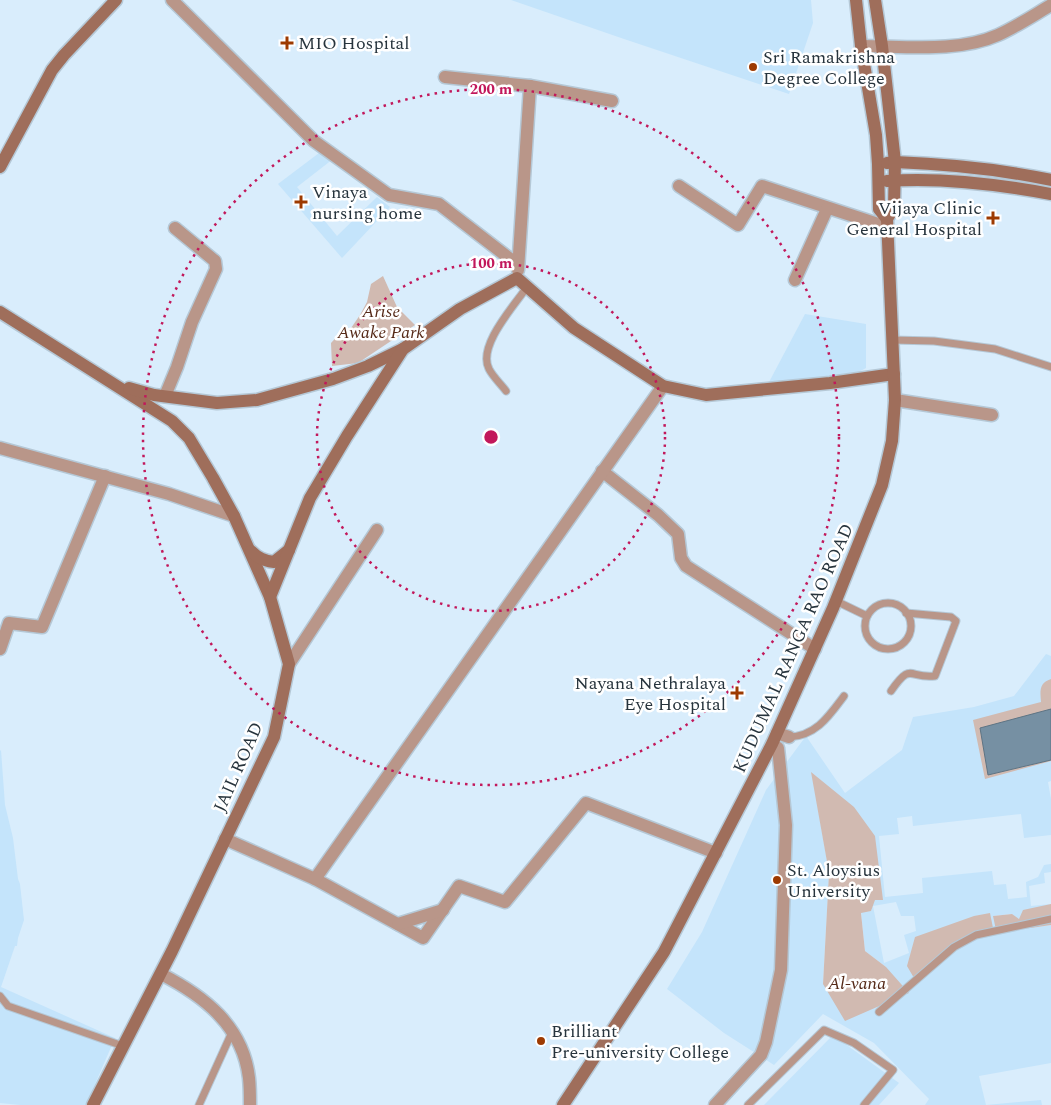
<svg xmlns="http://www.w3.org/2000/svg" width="1051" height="1105" viewBox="0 0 1051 1105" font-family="Spectral,serif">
<rect width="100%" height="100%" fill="#d9edfc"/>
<!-- built -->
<g fill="#c4e4fb" fill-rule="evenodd">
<path d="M 511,0 L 811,0 L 813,23 L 789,94 L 624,39 Z"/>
<path d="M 323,150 L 333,159 L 297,187 L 337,236 L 377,197 L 390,207 L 342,258 L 278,184 Z"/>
<path d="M 805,314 L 866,324 L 866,368 L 853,375 L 768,384 Z"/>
<path d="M 1046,654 L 1051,656 L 1051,781 L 1048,782 L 1051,799 L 1051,835 L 1024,838 L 1021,814 L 913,826 L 912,816 L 897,818 L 899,834 L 879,836 L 885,897 L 923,893 L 922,878 L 992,871 L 994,885 L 1006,884 L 1008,899 L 1027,897 L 1026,882 L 1038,877 L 1044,865 L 1051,864 L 1051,872 L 1044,873 L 1045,883 L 1029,886 L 1031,906 L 1051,904 L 1019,919 L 1011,914 L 993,916 L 1031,928 L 1051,925 L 1051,1063 L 979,1076 L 986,1105 L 1041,1100 L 1042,1105 L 925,1105 L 929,1099 L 874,1043 L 823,1014 L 774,1065 L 724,1033 L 667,989 L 702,932 L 766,790 L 806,736 L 845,793 L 902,750 L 913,717 L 974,707 L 1014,696 ZM 812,773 L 883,900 L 874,900 L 871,911 L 861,912 L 865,951 L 886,967 L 823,984 L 829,873 ZM 896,902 L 901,916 L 914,916 L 916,931 L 904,935 L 909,953 L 884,963 L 873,906 Z"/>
<path d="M 1,750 L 5,805 L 13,838 L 18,879 L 20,884 L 24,920 L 18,938 L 17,946 L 15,946 L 1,987 L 115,1038 L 86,1105 L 20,1105 L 0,1103 L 0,751 Z"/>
<path d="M 833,1035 L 899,1083 L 879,1105 L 764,1105 Z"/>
</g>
<!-- green -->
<g fill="#d1bab1">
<path d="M 383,276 L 397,307 L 415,325 L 358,363 L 332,366 L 331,343 L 344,329 L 349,331 L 360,315 L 367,302 L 371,284 Z"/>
<path d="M 1051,679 L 1051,761 L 985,779 L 973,720 L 1041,702 C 1040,691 1039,683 1051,679 Z"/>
<path d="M 811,772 L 854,807 L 875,836 L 883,900 L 875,900 L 871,911 L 861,913 L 865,951 L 886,967 L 909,993 L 845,1021 L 823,984 L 829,873 Z"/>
<path d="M 1051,904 L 1051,925 L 1031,928 L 996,930 L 993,916 L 1012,914 L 1019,919 L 1023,910 Z"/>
<path d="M 990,913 L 993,928 L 947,949 L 914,978 L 907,966 L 915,937 L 974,916 Z"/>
</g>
<!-- water -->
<path fill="#7690a3" stroke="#5e7484" d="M 1051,709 L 1051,760 L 988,775 L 980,728 Z"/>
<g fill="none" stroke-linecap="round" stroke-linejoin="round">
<defs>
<g id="lane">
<path d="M 893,340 L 934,341 L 995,349 L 1051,367"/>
<path d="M 506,391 C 501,384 493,377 489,369 C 477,346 514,306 527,287"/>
<path d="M 836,601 L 867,616"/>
<circle cx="888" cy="626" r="23"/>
<path d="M 891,691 C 912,661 908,679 935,676 L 956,621 L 951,617 L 906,613"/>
<path d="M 789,737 C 816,736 829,716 844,696"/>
<path d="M 0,996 L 8,1006 L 123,1046"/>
<path d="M 879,1012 L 954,947 L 976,935 L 1051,919"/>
<path d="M 199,1105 L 233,1030"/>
<path d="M 748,1105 L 824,1030 L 854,1043 L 893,1070 L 864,1105"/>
</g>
<g id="street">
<path d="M 172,0 L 314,141 L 389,195 L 439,204 L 518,265"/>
<path d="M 861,46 C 904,46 958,53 998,35 C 1016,27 1034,15 1051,5"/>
<path d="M 445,77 L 530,86 L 612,101"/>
<path d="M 679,186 L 738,225 L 762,186 L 887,227"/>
<path d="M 518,270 L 530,86"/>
<path d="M 795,280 L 827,209"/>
<path d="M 165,396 L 177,367 L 192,322 L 216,269 L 215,261 L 175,228"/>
<path d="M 895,400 L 992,415"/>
<path d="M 0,448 L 169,494 L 234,516"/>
<path d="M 602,471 L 658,515 L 678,534 L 681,558 L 686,566 L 815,649"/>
<path d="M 0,649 L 9,623 L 42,627 L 105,476"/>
<path d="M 289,664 L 377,530"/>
<path d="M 777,733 L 789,737"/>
<path d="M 225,839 L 315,879 L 423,938 L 459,886 L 505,902 L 586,803 L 716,853"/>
<path d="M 315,879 L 663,386"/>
<path d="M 398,924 L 443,910"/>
<path d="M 161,974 C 204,996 243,1026 249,1078 C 250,1087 250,1096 250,1105"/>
<path d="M 715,1105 L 761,1055 L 766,1042 L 781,970 L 786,825 L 778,748 L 772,744"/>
</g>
<g id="secondary">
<path d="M 856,0 L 861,46 L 876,135 L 878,164 L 879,209 L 887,219"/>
<path d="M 887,163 L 895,162 C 948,164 999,169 1051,180"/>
<path d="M 0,167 L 52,70 L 64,55 L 116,0"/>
<path d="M 887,181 C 942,177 997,184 1051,194"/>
<path d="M 0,312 L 172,421 L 189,438 L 213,478 L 234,516 L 270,597 L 289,664 L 274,737 L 172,951 L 93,1105"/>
<path d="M 129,388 L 154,395 L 217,403 L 257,400 L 333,379 L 368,366 L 403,349"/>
<path d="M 251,551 C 258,558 264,561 274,562 L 289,550"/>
<path d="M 270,597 L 310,498 L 347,436 L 403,349 L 460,309 L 517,278 L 574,328 L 663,386 L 706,395 L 830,383 L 894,374"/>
<path d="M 563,1105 L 664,952 L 772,744 L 833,608 L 882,485 L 892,441 L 895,400 L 887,219 L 894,207 L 895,162 L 882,46 L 875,0"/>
</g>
</defs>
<!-- lane casing -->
<use href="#lane" stroke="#b5c8d6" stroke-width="9"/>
<!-- street casing -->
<use href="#street" stroke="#b5c8d6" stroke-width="15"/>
<!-- secondary casing -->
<use href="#secondary" stroke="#b5c8d6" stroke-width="15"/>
<!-- lane -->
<use href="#lane" stroke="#b99689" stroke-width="7"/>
<!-- street -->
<use href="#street" stroke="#b99689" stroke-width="12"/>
<!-- secondary -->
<use href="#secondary" stroke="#9f6e5b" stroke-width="12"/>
</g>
<!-- distance rings -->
<g fill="none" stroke="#c2185b" stroke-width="2.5" stroke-dasharray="2.5 5">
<circle cx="491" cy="437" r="174"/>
<circle cx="491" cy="437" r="348"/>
</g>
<!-- markers -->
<g fill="#9d3a01" stroke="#fff" stroke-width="2">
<path d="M284.5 35.5h5v5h5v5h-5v5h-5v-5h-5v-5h5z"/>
<circle cx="753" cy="67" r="5"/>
<path d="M298.5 194.5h5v5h5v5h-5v5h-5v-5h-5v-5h5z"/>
<path d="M990.5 210.5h5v5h5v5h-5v5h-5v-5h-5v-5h5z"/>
<path d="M734.5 685.5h5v5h5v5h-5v5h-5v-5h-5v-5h5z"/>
<circle cx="777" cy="880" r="5"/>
<circle cx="541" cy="1041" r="5"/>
</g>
<g text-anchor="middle" stroke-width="5" stroke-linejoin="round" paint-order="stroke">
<!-- poi labels -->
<g font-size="18" fill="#27343d" stroke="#fff" text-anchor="start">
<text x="298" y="49">MIO Hospital</text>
<text x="763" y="63">Sri Ramakrishna<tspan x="763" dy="21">Degree College</tspan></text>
<text x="312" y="198">Vinaya<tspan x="312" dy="21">nursing home</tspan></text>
<text x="982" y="214" text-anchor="end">Vijaya Clinic<tspan x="982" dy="21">General Hospital</tspan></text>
<text x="726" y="689" text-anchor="end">Nayana Nethralaya<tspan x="726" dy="21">Eye Hospital</tspan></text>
<text x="787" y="876">St. Aloysius<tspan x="787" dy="21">University</tspan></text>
<text x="551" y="1037">Brilliant<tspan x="551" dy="21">Pre-university College</tspan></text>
</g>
<!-- park labels -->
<g font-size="18" font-style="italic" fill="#552917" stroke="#fff">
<text x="381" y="317">Arise<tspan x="381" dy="21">Awake Park</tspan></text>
<text x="857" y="989">Al-vana</text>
</g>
<!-- street labels -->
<g font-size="18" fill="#27343d" stroke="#fff">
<text transform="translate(793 648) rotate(-66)" y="6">KUDUMAL RANGA RAO ROAD</text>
<text transform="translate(238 767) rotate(-66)" y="6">JAIL ROAD</text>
</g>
</g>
<circle cx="491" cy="437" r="8" fill="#c2185b" stroke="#fff" stroke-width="2.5"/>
<g font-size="15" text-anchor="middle" font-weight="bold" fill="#c2185b" stroke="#fff" stroke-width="5" stroke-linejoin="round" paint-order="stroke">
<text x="491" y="94">200 m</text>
<text x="491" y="268">100 m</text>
</g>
</svg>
